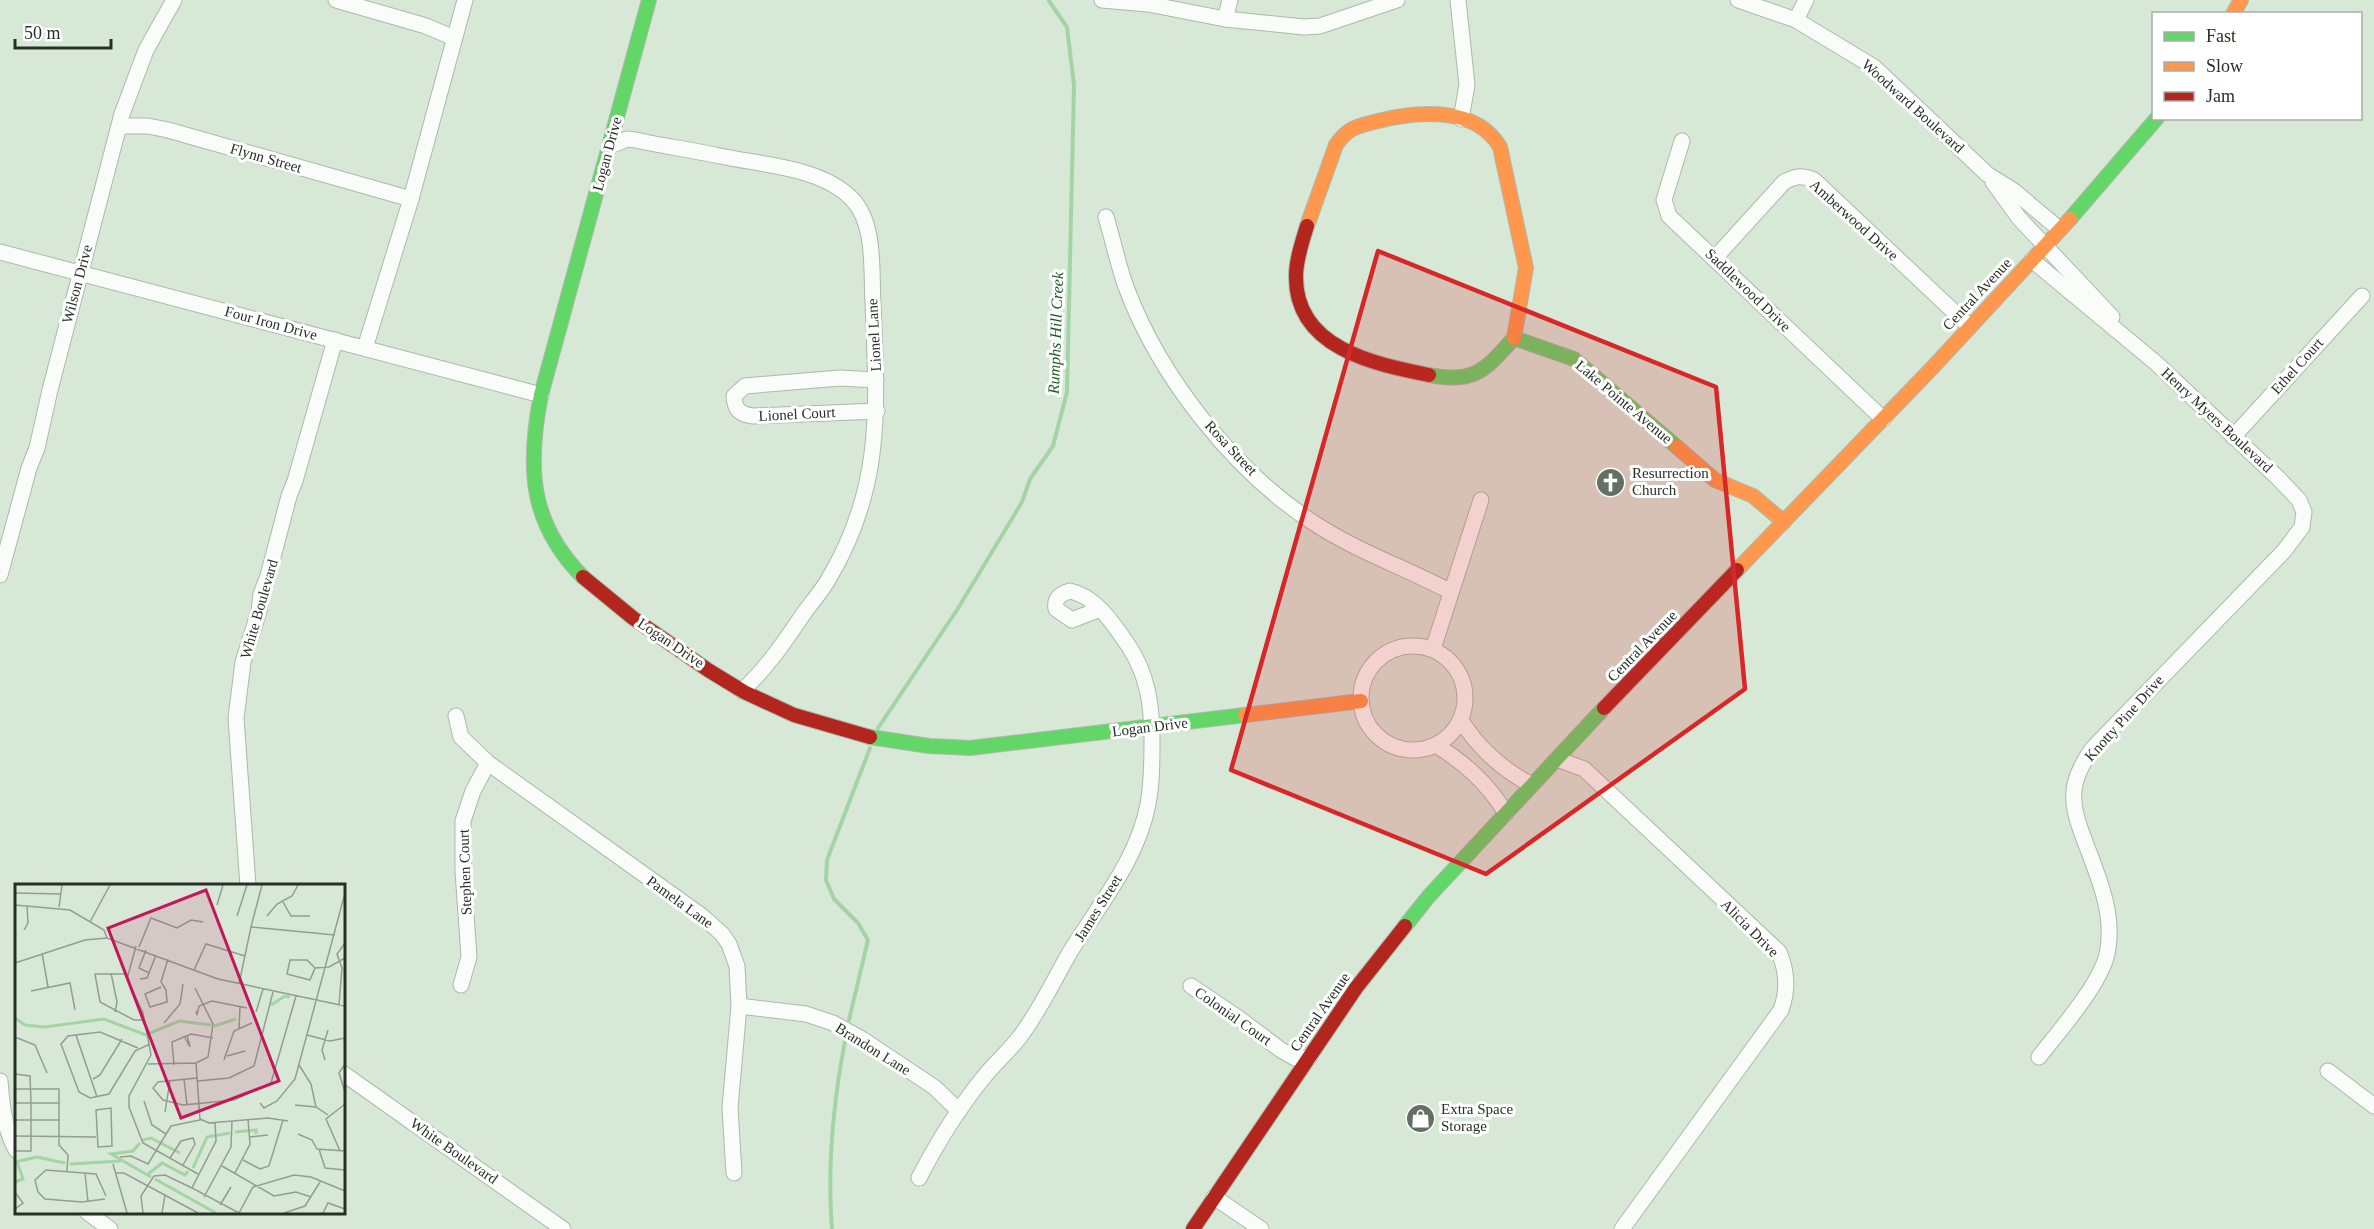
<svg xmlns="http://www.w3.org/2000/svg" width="2374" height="1229" viewBox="0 0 2374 1229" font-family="'Times New Roman',serif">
<rect width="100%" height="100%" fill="#d8e8d7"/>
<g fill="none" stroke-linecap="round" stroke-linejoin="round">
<!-- stream -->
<g stroke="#a4d4a5" stroke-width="4">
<path d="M 878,728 L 957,610 L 1022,502 L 1030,479 L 1053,446 L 1067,392 L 1074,85 L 1067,27 L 1049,1"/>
<path d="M 849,1020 L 868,940 L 858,923 L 834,899 L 826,880 L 827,860 L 870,748"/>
<path d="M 832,1229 C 827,1166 833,1104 845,1041"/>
</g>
<defs>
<g id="street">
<path d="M 336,0 L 426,26 L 454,38"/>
<path d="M 1102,0 L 1148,4 L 1225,19 L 1304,27 L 1320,26 L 1397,0"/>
<path d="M 1458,0 L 1467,85 L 1461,119"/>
<path d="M 1738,0 L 1796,20 L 1874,67 L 1987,174 L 2014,191 L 2059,229"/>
<path d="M 1225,19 L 1230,0"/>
<path d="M 1796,20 L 1806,0"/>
<path d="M 119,126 L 148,126 L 168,130 L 411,199"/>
<path d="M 1682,141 L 1664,200 L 1669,216 L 1883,419"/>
<path d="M 610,146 L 627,139 L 635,140 C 663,146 692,150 720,156 C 761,165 821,167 852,199 C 876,224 871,271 873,303 C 877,406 884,487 828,580 C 821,592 812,602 804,613 C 785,641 767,668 742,691"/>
<path d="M 1993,182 L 2019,218 L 2112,317"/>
<path d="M 1106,217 C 1113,240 1118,265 1126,287 C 1160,378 1235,473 1317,525 C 1359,552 1408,569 1451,592"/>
<path d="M 0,252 L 541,395"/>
<path d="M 1714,259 L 1784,182 C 1796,176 1801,175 1814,180 L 1969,326"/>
<path d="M 2032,260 L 2156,363 L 2278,478 L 2299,500 L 2304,512 L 2302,527 L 2284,551 L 2093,748 C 2085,759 2078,771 2075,784 C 2070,806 2080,828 2087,847 C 2100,881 2115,917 2107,954 C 2100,985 2059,1031 2039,1057"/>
<path d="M 365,348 L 411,199 L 465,0"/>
<path d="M 876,380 L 840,378 L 745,386 L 734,396 C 735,410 739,414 753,416 L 877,411"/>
<path d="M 2233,437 L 2362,296"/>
<path d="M 0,575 L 29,468 L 37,448 L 50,390 L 122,114 L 146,50 L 174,0"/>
<circle cx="1413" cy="698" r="52"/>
<path d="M 1433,649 L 1481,500"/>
<path d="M 456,716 L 461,737 L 488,763 L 702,916 L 722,934 L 729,944 L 737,966 L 739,1006 L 730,1108 L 734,1173"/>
<path d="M 1461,720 C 1477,747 1504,771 1532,785"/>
<path d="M 1436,745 C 1466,764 1487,783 1506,813"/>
<path d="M 1557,759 L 1584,769 L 1779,952 C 1787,971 1788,991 1781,1010 L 1622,1229"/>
<path d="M 248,886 L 236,718 L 243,662 L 259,611 L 261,594 L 268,576 L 289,496 L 295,481 L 335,340"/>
<path d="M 461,985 L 469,957 L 463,871 L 463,821 L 473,791 L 488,763"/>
<path d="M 1191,986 L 1237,1017 L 1281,1050 L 1295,1058 L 1309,1058"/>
<path d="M 739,1006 L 806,1014 L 833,1023 L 862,1039 L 934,1087 L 959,1111"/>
<path d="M 2328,1071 L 2374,1106"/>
<path d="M 344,1074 L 563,1229"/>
<path d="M 0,1081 C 2,1105 4,1128 16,1150"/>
<path d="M 919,1178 C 937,1143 958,1109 983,1078 C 994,1064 1008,1052 1019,1038 C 1039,1012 1054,980 1070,952 C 1099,905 1138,859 1148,804 C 1152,783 1152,762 1152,740 C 1152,706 1148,675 1128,645 C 1114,625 1096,596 1070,591 C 1060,594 1054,598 1056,609 L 1072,620 L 1100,609"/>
<path d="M 1214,1197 L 1261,1229"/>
<path d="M 87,1212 L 110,1229"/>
</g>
<g id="fast">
<path d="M 2070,219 L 2157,118"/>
<path d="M 1429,375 C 1475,384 1485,370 1514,338 L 1574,359 L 1677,447"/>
<path d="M 583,577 C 529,523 527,466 541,395 L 649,0"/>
<path d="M 870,737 L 929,746 L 970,748 L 1245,715"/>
<path d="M 1405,926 L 1429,896 L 1604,708"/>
</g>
<g id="slow">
<path d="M 2233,14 L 2241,0"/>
<path d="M 1307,226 L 1336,145 C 1348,127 1358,126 1378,121 C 1418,111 1476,106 1500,147 L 1526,268 L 1514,338"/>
<path d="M 1677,447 L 1715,480 L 1753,496 L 1784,522"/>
<path d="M 1737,570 L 1933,367 L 2070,219"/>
<path d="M 1245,715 L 1361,701"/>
</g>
<g id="jam">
<path d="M 1307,226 C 1302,242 1296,260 1296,276 C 1295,348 1374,364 1429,375"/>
<path d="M 583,577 L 633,618 L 708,670 L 744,692 L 794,715 L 870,737"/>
<path d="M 1604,708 L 1737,570"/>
<path d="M 1193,1229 L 1356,988 L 1405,926"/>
</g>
</defs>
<!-- street casing -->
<use href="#street" stroke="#acb9ac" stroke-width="17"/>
<!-- fast casing -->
<use href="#fast" stroke="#acb9ac" stroke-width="16"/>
<!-- slow casing -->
<use href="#slow" stroke="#acb9ac" stroke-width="16"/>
<!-- jam casing -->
<use href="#jam" stroke="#acb9ac" stroke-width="16"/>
<!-- street -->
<use href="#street" stroke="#f9fcf9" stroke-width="15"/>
<!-- fast -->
<use href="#fast" stroke="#63d668" stroke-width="14"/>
<!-- slow -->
<use href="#slow" stroke="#ff974d" stroke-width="14"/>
<!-- jam -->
<use href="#jam" stroke="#b3261e" stroke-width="14"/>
</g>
<!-- marked area -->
<path fill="#d62828" fill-opacity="0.2" stroke="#d62828" stroke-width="4.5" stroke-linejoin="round" d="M 1378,251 L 1716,387 L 1745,689 L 1486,874 L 1231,770 Z"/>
<!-- icons -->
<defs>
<symbol id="church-disc" viewBox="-11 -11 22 22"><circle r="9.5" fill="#647064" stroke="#fff"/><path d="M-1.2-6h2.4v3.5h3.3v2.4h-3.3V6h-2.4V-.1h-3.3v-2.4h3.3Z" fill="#fff"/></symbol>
<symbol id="shop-disc" viewBox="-11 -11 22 22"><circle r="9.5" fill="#647064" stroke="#fff"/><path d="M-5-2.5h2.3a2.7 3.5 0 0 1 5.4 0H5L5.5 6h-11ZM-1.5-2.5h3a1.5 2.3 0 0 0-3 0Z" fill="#fff"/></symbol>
</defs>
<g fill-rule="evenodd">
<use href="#church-disc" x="1594" y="466" width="33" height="33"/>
<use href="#shop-disc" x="1404" y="1102" width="33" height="33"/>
</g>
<g text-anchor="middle" stroke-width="6" stroke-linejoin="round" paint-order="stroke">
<!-- street labels -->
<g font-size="15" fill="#263026" stroke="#fff">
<text transform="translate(1913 106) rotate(42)" y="5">Woodward Boulevard</text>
<text transform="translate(607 154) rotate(-75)" y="5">Logan Drive</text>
<text transform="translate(266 158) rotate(16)" y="5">Flynn Street</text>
<text transform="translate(1854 220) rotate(42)" y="5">Amberwood Drive</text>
<text transform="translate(77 284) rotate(-75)" y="5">Wilson Drive</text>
<text transform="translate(1748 290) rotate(44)" y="5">Saddlewood Drive</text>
<text transform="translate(1977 294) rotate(-47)" y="5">Central Avenue</text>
<text transform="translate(271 323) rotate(15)" y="5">Four Iron Drive</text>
<text transform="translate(874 335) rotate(-93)" y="5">Lionel Lane</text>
<text transform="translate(2297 366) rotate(-48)" y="5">Ethel Court</text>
<text transform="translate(1624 402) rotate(40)" y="5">Lake Pointe Avenue</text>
<text transform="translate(797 414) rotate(-3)" y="5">Lionel Court</text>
<text transform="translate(2217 420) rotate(43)" y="5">Henry Myers Boulevard</text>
<text transform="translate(1231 448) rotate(47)" y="5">Rosa Street</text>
<text transform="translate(259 609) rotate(-74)" y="5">White Boulevard</text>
<text transform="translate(671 643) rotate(34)" y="5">Logan Drive</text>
<text transform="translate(1642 646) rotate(-46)" y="5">Central Avenue</text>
<text transform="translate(2124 718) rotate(-48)" y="5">Knotty Pine Drive</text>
<text transform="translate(1150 727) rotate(-7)" y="5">Logan Drive</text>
<text transform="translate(465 872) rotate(-92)" y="5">Stephen Court</text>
<text transform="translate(680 902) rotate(36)" y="5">Pamela Lane</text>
<text transform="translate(1098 908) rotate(-58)" y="5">James Street</text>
<text transform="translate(1750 928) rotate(45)" y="5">Alicia Drive</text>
<text transform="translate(1320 1012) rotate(-55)" y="5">Central Avenue</text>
<text transform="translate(1233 1016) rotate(35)" y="5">Colonial Court</text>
<text transform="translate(873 1049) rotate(32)" y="5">Brandon Lane</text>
<text transform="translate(454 1151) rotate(35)" y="5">White Boulevard</text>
</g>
<!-- poi labels -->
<g font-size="15" fill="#263026" stroke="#fff" text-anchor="start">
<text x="1632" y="478">Resurrection<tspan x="1632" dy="17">Church</tspan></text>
<text x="1441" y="1114">Extra Space<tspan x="1441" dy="17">Storage</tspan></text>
</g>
<!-- water labels -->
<g font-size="16" font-style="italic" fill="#1d5b23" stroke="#fff">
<text transform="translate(1055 333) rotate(-88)" y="6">Rumphs Hill Creek</text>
</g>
</g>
<!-- overview -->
<g transform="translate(15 884)">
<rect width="330" height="330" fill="#d8e8d7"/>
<path fill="none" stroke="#a4d4a5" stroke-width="3" d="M 256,121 L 270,112 L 275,113M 0,134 L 10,141 L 30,143 L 89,135 L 131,151M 199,142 L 221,135M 133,150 L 164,137 L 196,141M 220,248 L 241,246 L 241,250M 128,256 L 136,254 L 165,269M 125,259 L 118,267 L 96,270 L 136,293M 0,278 L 22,273 L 50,279M 55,280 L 106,277M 178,284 L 192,253 L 215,249M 133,290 L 147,279 L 170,291 L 173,287M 140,295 L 201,329M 0,298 L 8,295 L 2,278"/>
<path fill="none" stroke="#919e90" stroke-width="1.5" d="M 0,9 L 45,10M 268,18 L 276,32 L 295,32M 0,21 L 55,26 L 89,46 L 92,54M 202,21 L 208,1M 44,23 L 47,1M 222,32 L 232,1M 252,32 L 262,20 L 277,12 L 283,1M 75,38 L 95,1M 236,43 L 247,1M 9,46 L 13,39 L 12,22M 121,62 L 112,95 L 128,129 L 136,171 L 114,212 L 114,223 L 128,259 L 183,290M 124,63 L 136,34 L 162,44 L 176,36 L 188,38M 131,66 L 124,84 L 134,89M 27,69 L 33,103M 0,79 L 70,56 L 92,54 L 203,95 L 330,122M 300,84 L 292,76 L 275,76 L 272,90 L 295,96 L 300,84 L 314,83 L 330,74M 179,86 L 191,60 L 230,72M 96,89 L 102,118 L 100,128M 112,90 L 80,90 L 85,118 L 119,136 L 129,136M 125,95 L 132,94 L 141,71M 224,100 L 236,43 L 320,51M 146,103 L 130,110 L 135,123 L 152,118 L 151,106 L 146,98 L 153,75M 16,107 L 55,99 L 60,126M 324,121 L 327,84 L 322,70 L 330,59M 181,127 L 182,131 L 184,122 L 197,117 L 232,124M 241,128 L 248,105M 149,139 L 165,120 L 168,100M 224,144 L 225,123M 61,151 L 82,213M 292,151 L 315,157 L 330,154M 169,152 L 175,163 L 172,151M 0,153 L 20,161 L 32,189M 123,164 L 85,148 L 53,152 L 46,160 L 64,208 L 75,214 L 94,210 L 120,167 L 135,160M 212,172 L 230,167M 209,176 L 219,147 L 237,139M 310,176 L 307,166 L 313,146M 133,180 L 181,179 L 193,173 L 198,140 L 180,104M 330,180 L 324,189 L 330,208M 159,181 L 157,158 L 176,150 L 198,154M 284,181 L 296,200 L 301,223M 0,190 L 15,192 L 16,218 L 16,267 L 0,267M 182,194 L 143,198 L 138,204 L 148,216 L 168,221 L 219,216 L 256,199 L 281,112M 78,195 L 85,191 L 107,155M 169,195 L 172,221M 183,197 L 214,194 L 239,182 L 258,108M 0,205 L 44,205 L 44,261 L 53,271 L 52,287M 129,217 L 137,241 L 151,250M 0,219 L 44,219M 245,219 L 249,224 L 262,217 L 280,195 L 330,9M 280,221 L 301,223 L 313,231M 96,224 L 97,262 L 83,263 L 81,226 ZM 150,228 L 155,197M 185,235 L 194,239 L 253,234 L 273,237M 0,236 L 44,236M 200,238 L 201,257 L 177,304 L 224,329M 283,250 L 297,256 L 302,265 L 330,267M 0,252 L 81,253M 235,253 L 253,251M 304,265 L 310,284 L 330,286M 325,267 L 311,235 L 330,220M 105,273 L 116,272 L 133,280 L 156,242 L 185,236 L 181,179M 155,274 L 166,257 L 178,254 L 180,260 L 168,281M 228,276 L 245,285 L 254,282 L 268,236M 98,280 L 112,329M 207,282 L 259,312 L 281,308 L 296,313M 70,289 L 73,318M 101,289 L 109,289 L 183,329M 220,289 L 235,260 L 233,235M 0,308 L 8,319 L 0,325M 189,313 L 216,263 L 217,237M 90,315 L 67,318 L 30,315 L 23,308 L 20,296 L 31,286 L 81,290 L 91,312M 205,321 L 216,303M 128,329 L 126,312 L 139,292 L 150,291 L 177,304M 147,329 L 150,311M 224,329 L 238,303 L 279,291 L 296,293 L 330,307M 269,329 L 290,322 L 305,298M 308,329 L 313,319 L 330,325"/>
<path fill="#c2185b" fill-opacity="0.15" stroke="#c2185b" stroke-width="3" d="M 191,6 L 264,197 L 166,234 L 93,44 Z"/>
<rect width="330" height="330" fill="none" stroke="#263026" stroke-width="3"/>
</g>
<!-- legend -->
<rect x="2152" y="12" width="210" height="108" fill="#ffffff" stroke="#a8aca8" stroke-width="1.5"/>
<rect x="2164" y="32" width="30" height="9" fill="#63d668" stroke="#a8aca8" stroke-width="1.5"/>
<text x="2206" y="42" font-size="18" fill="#263026">Fast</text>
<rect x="2164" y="62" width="30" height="9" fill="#ff974d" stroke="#a8aca8" stroke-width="1.5"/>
<text x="2206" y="72" font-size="18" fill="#263026">Slow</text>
<rect x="2164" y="92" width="30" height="9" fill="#b3261e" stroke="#a8aca8" stroke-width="1.5"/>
<text x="2206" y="102" font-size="18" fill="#263026">Jam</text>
<!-- scale -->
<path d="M15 39v9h96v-9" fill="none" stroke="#263026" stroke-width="3"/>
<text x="24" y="39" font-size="18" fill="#263026" stroke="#ffffff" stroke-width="4.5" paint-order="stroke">50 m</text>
</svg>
